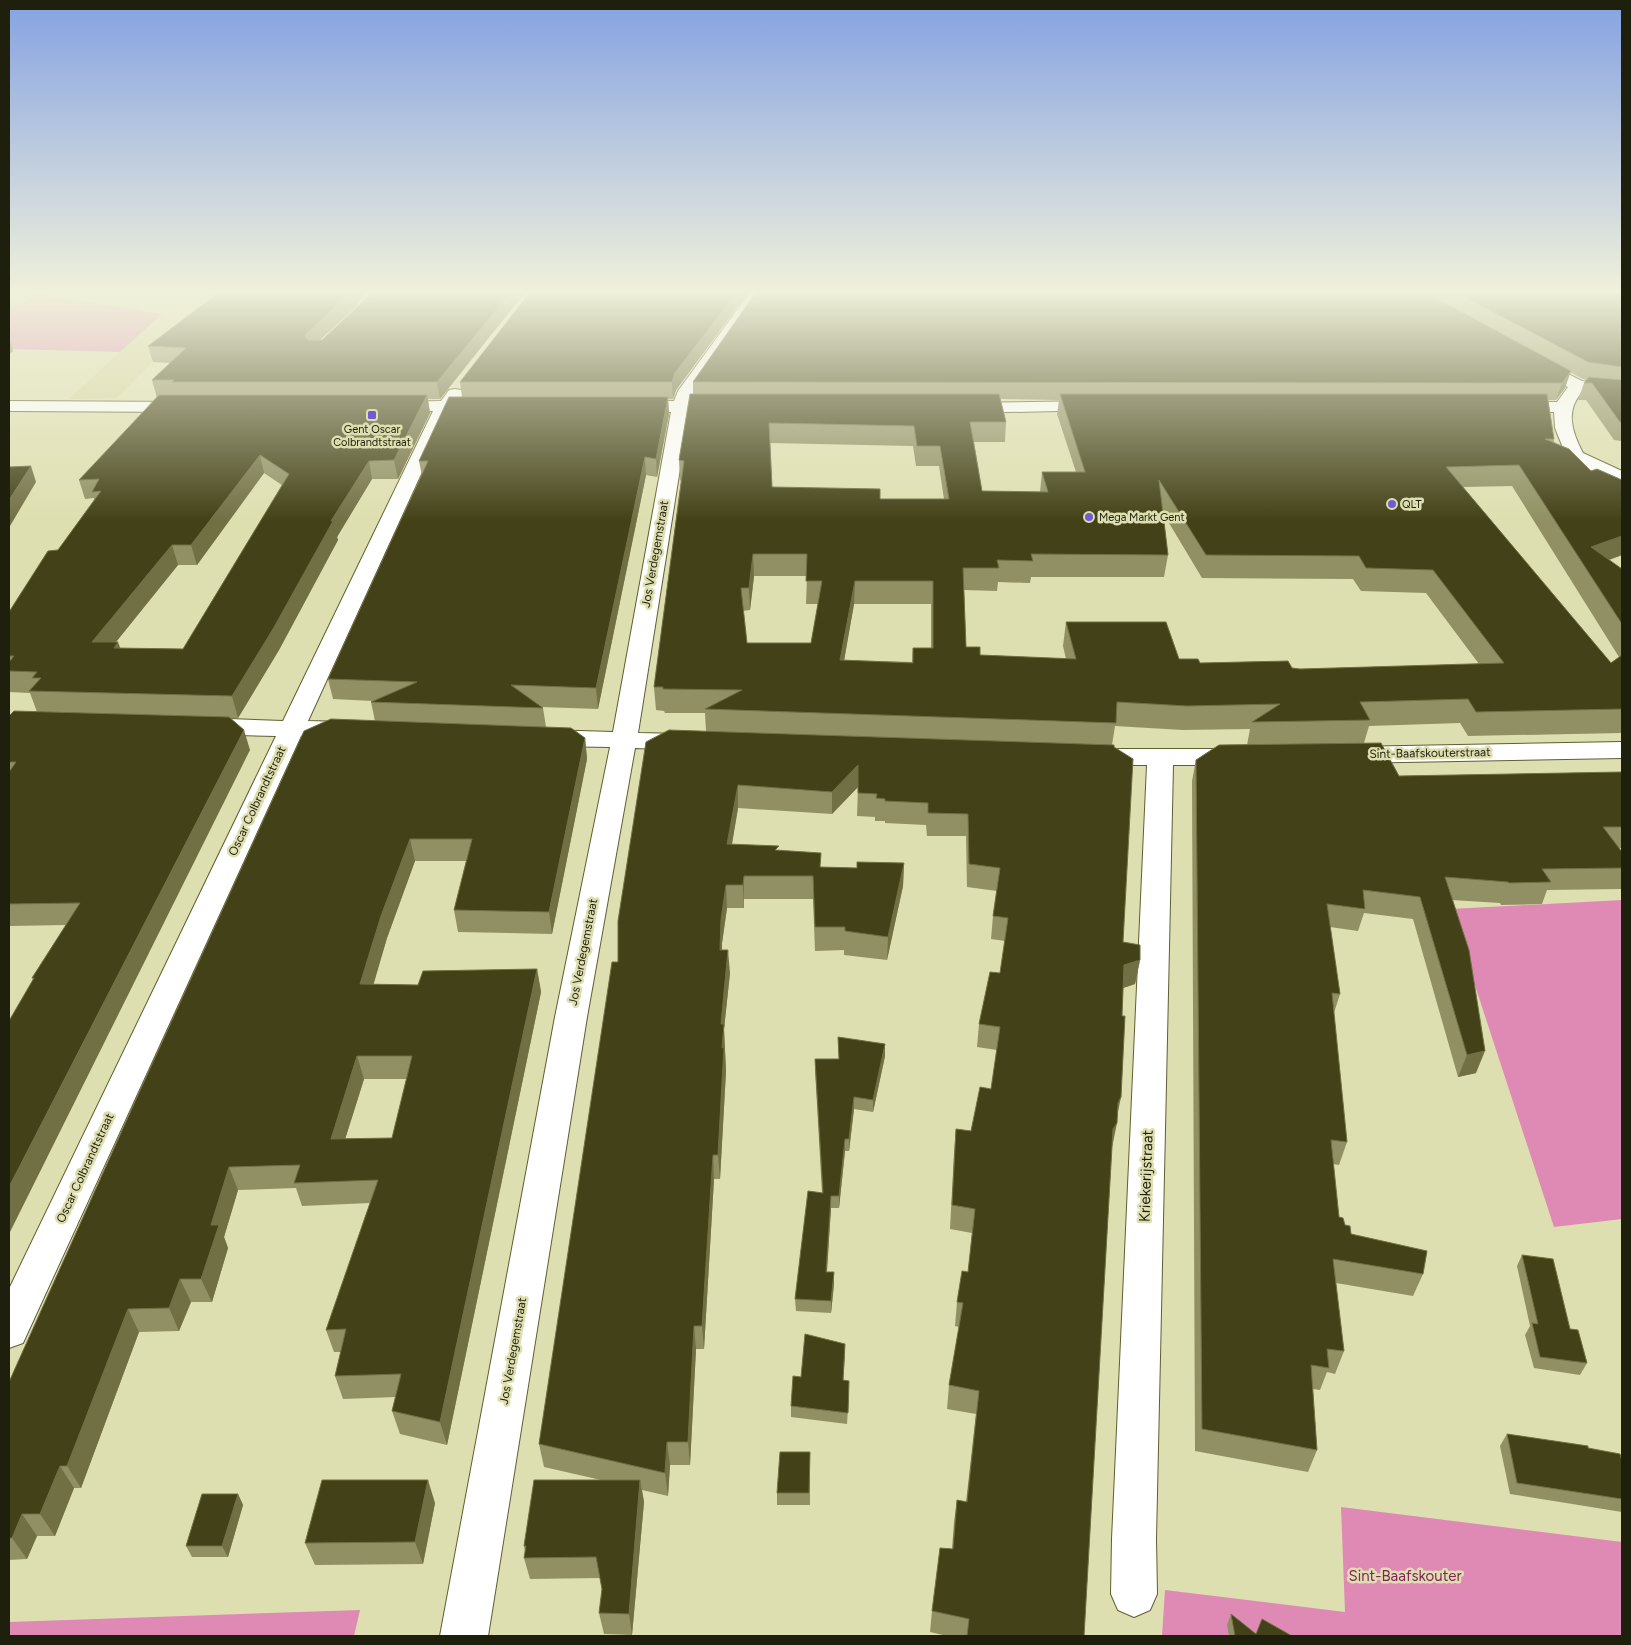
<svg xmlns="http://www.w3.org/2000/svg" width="1631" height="1645" viewBox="0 0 1631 1645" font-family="Figtree,sans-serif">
<rect width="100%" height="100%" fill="#dedfb0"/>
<!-- built -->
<path fill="#d4d49e" d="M 9,291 L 239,291 L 200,320 L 152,363 L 117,398 L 69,399 L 161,314 L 40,295 L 9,308 Z"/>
<!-- green -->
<g fill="#de8ab5">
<path d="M 40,295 L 162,314 L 120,352 L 9,349 L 9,308 Z"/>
<path d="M 1622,900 L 1622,1219 L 1554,1227 L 1450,909 Z"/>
<path d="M 1341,1507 L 1622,1542 L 1622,1636 L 1162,1636 L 1165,1590 L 1345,1612 Z"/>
<path d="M 360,1610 L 354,1636 L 9,1636 L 9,1622 Z"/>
</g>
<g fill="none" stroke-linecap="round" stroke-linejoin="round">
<defs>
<g id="minor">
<path d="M 751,291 L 766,291 L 693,395 L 691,402 L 731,404 L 734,408 L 731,412 L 689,412 L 638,733 L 686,734 L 695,737 L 699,742 L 695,747 L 686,750 L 635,748 L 587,1017 L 488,1636 L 440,1636 L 555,1017 L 610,747 L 547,746 L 538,743 L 534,738 L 538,733 L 547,730 L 613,732 L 671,412 L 630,410 L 624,409 L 621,405 L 624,401 L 630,400 L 674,401 L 678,391 Z"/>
<path d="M 1536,358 L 1582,381 L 1622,386 L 1622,396 L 1582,392 C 1565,411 1572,432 1583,453 L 1622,471 L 1622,484 L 1568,460 L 1555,428 L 1554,412 L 1510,412 L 1504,411 L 1501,407 L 1504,403 L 1510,402 L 1557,402 L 1568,387 L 1530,366 L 1528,363 L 1530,360 Z"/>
<path d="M 455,389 L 461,390 L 464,394 L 459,400 L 488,401 L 491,405 L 488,409 L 451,411 L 448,415 L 308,721 L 344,722 L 353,725 L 357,730 L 353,735 L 344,738 L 301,736 L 23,1343 L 9,1348 L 9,1289 L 276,736 L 204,734 L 195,731 L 191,726 L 195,721 L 204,718 L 283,721 L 433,411 L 393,412 L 387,411 L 384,407 L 387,403 L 393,402 L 441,401 L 449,390 Z"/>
<path d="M 9,401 L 185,402 L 191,403 L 194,407 L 191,411 L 185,412 L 9,411 Z"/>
<path d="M 1095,401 L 1101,402 L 1104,406 L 1101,410 L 965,413 L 959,412 L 956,408 L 959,404 L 965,403 Z"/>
<path d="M 1622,742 L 1622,758 L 1349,763 L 1340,760 L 1336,755 L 1340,750 L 1349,747 Z"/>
<path d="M 1094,749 L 1236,749 L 1245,752 L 1249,757 L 1245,762 L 1236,765 L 1173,765 L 1156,1539 L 1157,1594 L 1150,1610 L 1134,1617 L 1118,1610 L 1111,1594 L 1112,1539 L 1147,765 L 1094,765 L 1085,762 L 1081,757 L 1085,752 Z"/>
</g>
</defs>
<!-- minor casing -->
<use href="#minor" stroke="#5f5e34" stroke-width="2"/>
<!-- minor -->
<use href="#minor" fill="#fff" fill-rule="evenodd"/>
</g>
<!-- wall -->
<g fill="#909064" fill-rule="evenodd">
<path d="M 371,291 L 526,291 L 440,399 L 428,399 L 430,413 L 398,479 L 372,479 L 337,537 L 338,540 L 279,650 L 238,718 L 231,718 L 250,750 L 33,979 L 32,978 L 66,925 L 9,926 L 9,716 L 37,712 L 30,693 L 9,692 L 9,612 L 58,550 L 94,500 L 94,498 L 85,499 L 79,480 L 157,398 L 152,380 L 170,363 L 153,362 L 148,346 L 358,305 L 320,340 L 322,340 L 368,297 ZM 264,473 L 282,485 L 183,649 L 120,648 L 116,642 L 178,565 L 197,565 Z"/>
<path d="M 749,291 L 676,390 L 673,399 L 668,399 L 669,414 L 657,477 L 646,475 L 598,709 L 541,707 L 543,708 L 546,727 L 585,738 L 587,759 L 552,934 L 458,932 L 454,910 L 466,861 L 415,861 L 387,938 L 373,984 L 418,985 L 537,969 L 541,992 L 447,1445 L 400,1434 L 392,1411 L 396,1397 L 343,1399 L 335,1376 L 341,1352 L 334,1352 L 326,1330 L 370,1203 L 302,1206 L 296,1188 L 238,1190 L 224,1237 L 228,1248 L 212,1302 L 191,1302 L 179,1331 L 139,1332 L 81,1488 L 74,1488 L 55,1536 L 37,1536 L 27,1559 L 9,1560 L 9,1382 L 375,721 L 371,702 L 373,701 L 333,699 L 328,679 L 422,476 L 419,461 L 462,397 L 460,382 ZM 364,1079 L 407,1079 L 392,1138 L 345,1139 Z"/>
<path d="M 757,291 L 1622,291 L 1622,443 L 1621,441 L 1614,440 L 1586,400 L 1578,400 L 1584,383 L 1587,380 L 1583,379 L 1570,372 L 1565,388 L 1556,400 L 1548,400 L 1554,439 L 1554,442 L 1591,471 L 1622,480 L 1622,555 L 1609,560 L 1622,569 L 1622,733 L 1468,736 L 1460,723 L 1369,726 L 1364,743 L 1399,776 L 1622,772 L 1622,848 L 1619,848 L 1622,852 L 1622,889 L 1547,890 L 1542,904 L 1501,905 L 1500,903 L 1452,900 L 1476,1073 L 1458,1077 L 1413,919 L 1364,913 L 1358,931 L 1330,927 L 1340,994 L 1334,1013 L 1347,1142 L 1339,1165 L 1333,1164 L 1339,1217 L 1351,1234 L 1423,1274 L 1413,1296 L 1336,1283 L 1344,1351 L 1335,1374 L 1327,1372 L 1320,1390 L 1313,1389 L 1317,1450 L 1308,1472 L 1195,1451 L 1192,781 L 1196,760 L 1247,745 L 1250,729 L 1183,730 L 1115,726 L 1112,745 L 1123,942 L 1140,960 L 1135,984 L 1123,988 L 1117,1119 L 1112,1148 L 1084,1636 L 947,1636 L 930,1632 L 932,1611 L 952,1549 L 954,1522 L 957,1500 L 966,1502 L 976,1414 L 947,1409 L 949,1385 L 959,1327 L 955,1326 L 957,1302 L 968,1272 L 972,1233 L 950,1229 L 954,1153 L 956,1129 L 971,1131 L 991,1089 L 997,1050 L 977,1047 L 979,1024 L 1000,973 L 1005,941 L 991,939 L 993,916 L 997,891 L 967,887 L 966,836 L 927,836 L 926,825 L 885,823 L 885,821 L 875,821 L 875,817 L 857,816 L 858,787 L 832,814 L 738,808 L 732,844 L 779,851 L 821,867 L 857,868 L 904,863 L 903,886 L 887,960 L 844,955 L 844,950 L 815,951 L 813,899 L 744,899 L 744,908 L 727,908 L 722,943 L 722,950 L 730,973 L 724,1029 L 726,1071 L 720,1179 L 714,1179 L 704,1349 L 696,1349 L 690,1465 L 670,1465 L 668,1496 L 642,1490 L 644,1502 L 632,1635 L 604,1634 L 599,1613 L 602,1589 L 600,1578 L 530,1579 L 524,1558 L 525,1552 L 524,1546 L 601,1480 L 544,1467 L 539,1444 L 618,962 L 706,731 L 705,713 L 665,713 L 664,711 L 656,710 L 654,687 L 681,481 L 680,480 L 679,460 L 693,394 L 693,382 ZM 1000,399 L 1059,400 L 1057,414 L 1076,472 L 1042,472 L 1040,492 L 982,491 L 974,442 L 1005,442 L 1006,422 ZM 770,443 L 913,446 L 916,466 L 939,466 L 944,499 L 880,499 L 772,487 ZM 1512,486 L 1619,657 L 1611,663 L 1463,487 ZM 1163,513 L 1202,578 L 1353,579 L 1361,591 L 1426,593 L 1479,664 L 1300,669 L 1292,668 L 1200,663 L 1179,659 L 1066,622 L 1063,646 L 1066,659 L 980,655 L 966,647 L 964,590 L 997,591 L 998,582 L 1030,583 L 1031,577 L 1164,577 L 1168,555 ZM 754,576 L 807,576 L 806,604 L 818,604 L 811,643 L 747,643 L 743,611 L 750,610 ZM 854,604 L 931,604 L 931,648 L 913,648 L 912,662 L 844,660 Z"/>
<path d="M 838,1037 L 885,1056 L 873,1112 L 854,1109 L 849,1151 L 845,1151 L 839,1208 L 831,1208 L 827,1272 L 834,1284 L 831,1313 L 796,1311 L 795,1299 L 822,1193 L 815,1070 L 815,1059 L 839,1059 Z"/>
<path d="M 1522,1255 L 1570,1329 L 1587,1363 L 1580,1375 L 1534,1368 L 1525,1335 L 1530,1326 L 1517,1266 Z"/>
<path d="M 845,1356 L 843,1380 L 849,1393 L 847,1424 L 791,1417 L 791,1406 L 801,1377 Z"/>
<path d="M 1507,1434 L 1588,1448 L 1622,1462 L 1622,1512 L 1510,1494 L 1500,1446 Z"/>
<path d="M 810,1452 L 810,1505 L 777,1505 L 777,1493 Z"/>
<path d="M 238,1494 L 243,1505 L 228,1557 L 192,1557 L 186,1546 Z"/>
<path d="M 435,1503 L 423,1564 L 315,1565 L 305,1543 Z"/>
<path d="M 1231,1614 L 1256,1634 L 1292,1636 L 1229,1636 L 1227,1625 Z"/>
</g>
<!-- shaded-wall -->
<g fill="#717045">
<path d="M 352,291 L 365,291 L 358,305 L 308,351 L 305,335 Z"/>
<path d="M 512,291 L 526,291 L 440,399 L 437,382 Z"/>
<path d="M 738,291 L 749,291 L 676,390 L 673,399 L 672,382 L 675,373 Z"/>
<path d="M 9,338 L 13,351 L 9,355 Z"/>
<path d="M 1571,371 L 1565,388 L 1556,400 L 1562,383 Z"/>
<path d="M 427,395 L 430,413 L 398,479 L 394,460 Z"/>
<path d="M 668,397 L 669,414 L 657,477 L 656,459 Z"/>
<path d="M 260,455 L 264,473 L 197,565 L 191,545 Z"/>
<path d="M 645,457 L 646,475 L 598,709 L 596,688 Z"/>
<path d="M 369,461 L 372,479 L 337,537 L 338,540 L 279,650 L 238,718 L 232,696 L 331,521 Z"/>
<path d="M 31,466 L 36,482 L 10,526 L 9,524 L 9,500 Z"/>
<path d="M 1622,536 L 1622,555 L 1586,568 L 1591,547 Z"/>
<path d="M 172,545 L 178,565 L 99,663 L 92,642 Z"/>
<path d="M 753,554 L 754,576 L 750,610 L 749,588 Z"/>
<path d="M 855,581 L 854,604 L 840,684 L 840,660 Z"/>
<path d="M 118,642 L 126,663 L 114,648 Z"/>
<path d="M 244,730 L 250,750 L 9,1234 L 9,1187 Z"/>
<path d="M 585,738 L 587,759 L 552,934 L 549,912 Z"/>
<path d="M 858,765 L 858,787 L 832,814 L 832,792 Z"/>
<path d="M 738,785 L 738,808 L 728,867 L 727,844 Z"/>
<path d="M 410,839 L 415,861 L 387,938 L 367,1007 L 360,984 L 381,916 Z"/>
<path d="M 904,863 L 903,886 L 887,960 L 888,937 Z"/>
<path d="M 744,876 L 744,908 L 743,885 Z"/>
<path d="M 726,885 L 727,908 L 722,943 L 722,974 L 720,950 L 721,920 Z"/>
<path d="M 728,950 L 730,973 L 724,1029 L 726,1071 L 720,1179 L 718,1155 L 723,1071 L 721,1024 Z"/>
<path d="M 1140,960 L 1135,984 L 1120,989 L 1124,965 Z"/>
<path d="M 537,969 L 541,992 L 447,1445 L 440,1422 Z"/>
<path d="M 885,1044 L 885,1056 L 873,1112 L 873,1100 Z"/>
<path d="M 1485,1051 L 1476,1073 L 1458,1077 L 1467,1055 Z"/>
<path d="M 357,1056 L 364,1079 L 338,1162 L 331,1139 Z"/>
<path d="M 854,1097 L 854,1109 L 849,1151 L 849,1139 Z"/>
<path d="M 1121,1097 L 1116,1121 L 1118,1103 Z"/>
<path d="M 1117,1123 L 1112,1147 L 1113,1129 Z"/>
<path d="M 845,1139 L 845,1151 L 839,1208 L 839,1196 Z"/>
<path d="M 713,1155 L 714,1179 L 704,1349 L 702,1326 Z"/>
<path d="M 229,1167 L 238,1190 L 224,1237 L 228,1248 L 212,1302 L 201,1279 L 211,1225 Z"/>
<path d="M 831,1196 L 831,1208 L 826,1284 L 826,1272 Z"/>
<path d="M 834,1272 L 834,1284 L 831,1313 L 831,1301 Z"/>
<path d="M 180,1279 L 191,1302 L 179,1331 L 169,1308 Z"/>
<path d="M 128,1309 L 139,1332 L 81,1488 L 67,1466 Z"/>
<path d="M 694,1326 L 696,1349 L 690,1465 L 688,1442 Z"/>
<path d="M 667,1442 L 670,1465 L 668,1496 L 665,1473 Z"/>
<path d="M 60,1466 L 74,1488 L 55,1536 L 40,1514 Z"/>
<path d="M 428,1480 L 435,1503 L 423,1564 L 415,1542 Z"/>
<path d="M 640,1480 L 644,1502 L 632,1635 L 629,1614 Z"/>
<path d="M 238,1494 L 243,1505 L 228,1557 L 222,1546 Z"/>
<path d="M 22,1514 L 37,1536 L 27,1559 L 12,1538 Z"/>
</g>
<!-- building -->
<g fill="#424117" stroke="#717045" fill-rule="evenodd">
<path d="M 221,291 L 352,291 L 305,335 L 308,340 L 322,340 L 368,297 L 371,291 L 512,291 L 437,382 L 172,382 L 174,380 L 152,380 L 186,348 L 148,346 Z"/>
<path d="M 531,291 L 738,291 L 675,373 L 672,382 L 460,382 Z"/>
<path d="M 757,291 L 1423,291 L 1571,371 L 1562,383 L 693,382 Z"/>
<path d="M 1453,291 L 1622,291 L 1622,367 L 1588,362 Z"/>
<path d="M 1589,377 L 1622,380 L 1622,422 L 1620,422 L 1592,383 L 1584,383 Z"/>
<path d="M 690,394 L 999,394 L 1006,422 L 970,422 L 982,491 L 1048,492 L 1042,472 L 1085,472 L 1060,394 L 1547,394 L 1554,439 L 1545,439 L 1569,449 L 1591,471 L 1597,469 L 1622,480 L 1622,536 L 1591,547 L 1622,569 L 1622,624 L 1519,465 L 1446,467 L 1611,663 L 1622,655 L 1622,709 L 1476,712 L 1468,699 L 1360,702 L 1370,720 L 1252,722 L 1280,704 L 1187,706 L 1117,702 L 1116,723 L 705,709 L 742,690 L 663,689 L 663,687 L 654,687 L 684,461 L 679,460 ZM 769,423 L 914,426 L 917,446 L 940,446 L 949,499 L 880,499 L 880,489 L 772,487 ZM 1159,480 L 1206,555 L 1359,556 L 1366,568 L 1433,570 L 1504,663 L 1300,669 L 1292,668 L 1288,661 L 1200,663 L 1198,659 L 1179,659 L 1166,622 L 1066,622 L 1076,659 L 980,655 L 980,647 L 966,647 L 963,568 L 999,568 L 997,560 L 1033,561 L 1031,554 L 1168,555 ZM 753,554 L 807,554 L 806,581 L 822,581 L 811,643 L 747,643 L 741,588 L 749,588 ZM 855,581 L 933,581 L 933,648 L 913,648 L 913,663 L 840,660 Z"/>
<path d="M 159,395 L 427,395 L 394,460 L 369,461 L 331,521 L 333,521 L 273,629 L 232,696 L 29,691 L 41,678 L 32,678 L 37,672 L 9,671 L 9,662 L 14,656 L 9,656 L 9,612 L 48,551 L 58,550 L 101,491 L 92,492 L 99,479 L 79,480 ZM 260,455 L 289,474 L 183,649 L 114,648 L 118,642 L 92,642 L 172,545 L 191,545 Z"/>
<path d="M 449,397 L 668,397 L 656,459 L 645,457 L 596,688 L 511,685 L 543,708 L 371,702 L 417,682 L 328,679 L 428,461 L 419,461 Z"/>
<path d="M 31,466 L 9,500 L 9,467 Z"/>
<path d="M 14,711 L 229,717 L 244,730 L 9,1187 L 9,1021 L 34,978 L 32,978 L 80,903 L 9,904 L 9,772 L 16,762 L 9,762 L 9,716 Z"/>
<path d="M 331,719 L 571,728 L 585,738 L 549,912 L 454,910 L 472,839 L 410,839 L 381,916 L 360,984 L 418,985 L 423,971 L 537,969 L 440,1422 L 392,1411 L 401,1374 L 335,1376 L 346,1329 L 326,1330 L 378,1180 L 294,1183 L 300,1165 L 229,1167 L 211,1225 L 219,1225 L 201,1279 L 180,1279 L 169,1308 L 128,1309 L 67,1466 L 60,1466 L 40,1514 L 22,1514 L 12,1538 L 9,1538 L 9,1382 L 138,1095 L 304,731 ZM 357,1056 L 412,1056 L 392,1138 L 331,1139 Z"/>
<path d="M 669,730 L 1114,745 L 1114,747 L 1133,759 L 1123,942 L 1140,945 L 1140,960 L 1124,965 L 1122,1016 L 1125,1016 L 1121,1097 L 1118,1103 L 1117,1123 L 1113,1129 L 1084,1636 L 967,1636 L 969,1619 L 932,1611 L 940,1548 L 953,1549 L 957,1500 L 967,1502 L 979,1391 L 949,1385 L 963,1303 L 957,1302 L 962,1271 L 968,1272 L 975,1209 L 952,1205 L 956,1129 L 971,1131 L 980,1087 L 991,1089 L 1000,1027 L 979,1024 L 990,972 L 1000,973 L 1008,918 L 993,916 L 1000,868 L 969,864 L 968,814 L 928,813 L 928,803 L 885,801 L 885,799 L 876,798 L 877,794 L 858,793 L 858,765 L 832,792 L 738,785 L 727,844 L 779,846 L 775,850 L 821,853 L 820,867 L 857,868 L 857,862 L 904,863 L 888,937 L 845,931 L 845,927 L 815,927 L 813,876 L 744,876 L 743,885 L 726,885 L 721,920 L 720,950 L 728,950 L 721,1024 L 724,1024 L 722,1048 L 724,1047 L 718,1155 L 713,1155 L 702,1326 L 694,1326 L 688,1442 L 667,1442 L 665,1473 L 539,1444 L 612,962 L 618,962 L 618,921 L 646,742 Z"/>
<path d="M 1381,743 L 1399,776 L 1622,772 L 1622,827 L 1603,827 L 1622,852 L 1622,868 L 1542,869 L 1551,882 L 1509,883 L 1508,882 L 1445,877 L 1469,950 L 1485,1051 L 1467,1055 L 1420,897 L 1363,890 L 1365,909 L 1327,904 L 1340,994 L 1332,993 L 1347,1142 L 1331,1140 L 1339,1217 L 1343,1218 L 1345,1225 L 1350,1226 L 1351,1234 L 1427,1251 L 1423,1274 L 1333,1259 L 1344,1351 L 1327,1349 L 1329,1368 L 1311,1365 L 1317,1450 L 1202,1429 L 1196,760 L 1219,745 Z"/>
<path d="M 838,1037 L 885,1044 L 873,1100 L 854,1097 L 849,1139 L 845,1139 L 839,1196 L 831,1196 L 826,1272 L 834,1272 L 831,1301 L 795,1299 L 808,1191 L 823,1193 L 815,1059 L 839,1059 Z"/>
<path d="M 1522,1255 L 1553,1259 L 1570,1329 L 1578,1330 L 1587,1363 L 1540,1357 L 1532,1323 L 1538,1324 Z"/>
<path d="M 805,1334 L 845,1344 L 843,1380 L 849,1381 L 848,1413 L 791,1406 L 793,1376 L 801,1377 Z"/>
<path d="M 1507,1434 L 1588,1446 L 1588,1448 L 1620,1454 L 1622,1462 L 1622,1499 L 1517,1483 Z"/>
<path d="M 780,1452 L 810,1452 L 809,1493 L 777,1493 Z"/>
<path d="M 322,1480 L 428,1480 L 415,1542 L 305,1543 Z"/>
<path d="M 534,1480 L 640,1480 L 629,1614 L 599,1613 L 602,1589 L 596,1557 L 524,1558 L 526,1546 L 524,1546 Z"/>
<path d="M 202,1494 L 238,1494 L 222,1546 L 186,1546 Z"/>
<path d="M 1231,1614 L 1256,1634 L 1262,1619 L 1292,1636 L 1235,1636 Z"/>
</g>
<!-- sky -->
<linearGradient id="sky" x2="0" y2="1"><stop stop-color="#85a2e2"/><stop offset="0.56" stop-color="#f0f1db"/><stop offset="1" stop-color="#f0f1db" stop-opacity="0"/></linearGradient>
<rect width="1631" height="521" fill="url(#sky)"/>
<!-- markers -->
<g fill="#725ad4" stroke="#dedfb0" stroke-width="2">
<rect x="367" y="410" width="10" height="10" rx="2.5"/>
<circle cx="1392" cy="504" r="5"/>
<circle cx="1089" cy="517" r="5"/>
</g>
<g text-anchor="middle" stroke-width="5" stroke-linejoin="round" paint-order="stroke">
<!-- far-poi labels -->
<g font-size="11" fill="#1f1f0d" stroke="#dedfb0" text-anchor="start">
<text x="372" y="433" text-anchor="middle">Gent Oscar<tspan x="372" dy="13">Colbrandtstraat</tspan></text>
<text x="1402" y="508">QLT</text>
<text x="1099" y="521">Mega Markt Gent</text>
</g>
<!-- street labels -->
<g font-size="12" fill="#1f1f0d" stroke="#dedfb0">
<text transform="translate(655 554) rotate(-80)" y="4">Jos Verdegemstraat</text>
<text transform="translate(1430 753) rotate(-1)" y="4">Sint-Baafskouterstraat</text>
<text transform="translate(257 801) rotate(-65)" y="4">Oscar Colbrandtstraat</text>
<text transform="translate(583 952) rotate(-79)" y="4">Jos Verdegemstraat</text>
<text transform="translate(85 1168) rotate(-65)" y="4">Oscar Colbrandtstraat</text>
<text transform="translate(513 1351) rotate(-80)" y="4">Jos Verdegemstraat</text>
</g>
<!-- near-street labels -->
<g font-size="15" fill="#1f1f0d" stroke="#dedfb0">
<text transform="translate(1146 1176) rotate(-88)" y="5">Kriekerijstraat</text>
</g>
<!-- near-park labels -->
<g font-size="15" fill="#86215e" stroke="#dedfb0">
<text x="1405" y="1581">Sint-Baafskouter</text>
</g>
</g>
<!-- border -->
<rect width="1631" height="1645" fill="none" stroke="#1f1f0d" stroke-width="20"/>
</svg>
